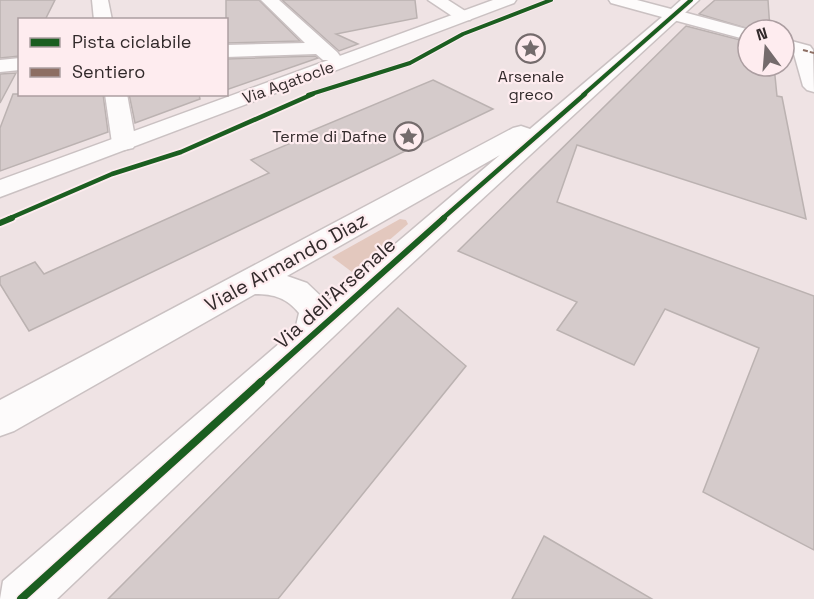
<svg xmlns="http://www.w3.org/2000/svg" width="814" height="599" viewBox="0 0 814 599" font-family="'Space Grotesk',sans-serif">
<rect width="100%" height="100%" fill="#efe3e4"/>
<!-- green -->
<path fill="#e3c8be" d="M 400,219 L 406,220 L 408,224 L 352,272 L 332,257 Z"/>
<!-- building -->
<g fill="#d5cbcb" stroke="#bbb2b1" stroke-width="1.5">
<path d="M 0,0 L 55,0 L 45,20 L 20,20 L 20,56 L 0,58 Z"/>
<path d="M 226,0 L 259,0 L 300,41 L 226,43 Z"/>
<path d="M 282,0 L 415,0 L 417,18 L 336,34 L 358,44 L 339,51 Z"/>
<path d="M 715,0 L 768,0 L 770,30 L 752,30 L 699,14 Z"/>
<path d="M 686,26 L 748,42 L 748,66 L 774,66 L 777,96 L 782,97 L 806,219 L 577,145 L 557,202 L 814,296 L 814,550 L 703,492 L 759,348 L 665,309 L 634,365 L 557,330 L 577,302 L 458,251 Z"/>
<path d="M 315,56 L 318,58 L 226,90 L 226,59 Z"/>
<path d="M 16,73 L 0,103 L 0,74 Z"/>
<path d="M 433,80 L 493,109 L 29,331 L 0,284 L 0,277 L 35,262 L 44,274 L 269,173 L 251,160 L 291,143 L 287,141 Z"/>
<path d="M 13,94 L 103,94 L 108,132 L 0,171 L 0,128 Z"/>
<path d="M 129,94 L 199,94 L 200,99 L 135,123 Z"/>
<path d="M 398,308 L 466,366 L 278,599 L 108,599 Z"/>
<path d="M 544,536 L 652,599 L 512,599 Z"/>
</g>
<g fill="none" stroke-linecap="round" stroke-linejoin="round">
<defs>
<g id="minor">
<path d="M 92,0 L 108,0 L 112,20 L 94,20 Z"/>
<path d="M 261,0 L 279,0 L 337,52 L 340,56 L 337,60 L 323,60 L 316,54 L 226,57 L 226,45 L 305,43 Z"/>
<path d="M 428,0 L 448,0 L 473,16 L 470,20 L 458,20 Z"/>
<path d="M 672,9 L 750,30 L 748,30 L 748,40 L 666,18 L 663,14 L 666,10 Z"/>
<path d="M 784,39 L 810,46 L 813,50 L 814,92 L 807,90 L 803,86 L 794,54 L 784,51 Z"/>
<path d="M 20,58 L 20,70 L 0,72 L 0,60 Z"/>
<path d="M 105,94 L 127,94 L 136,143 L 133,148 L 124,150 L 115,148 L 112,143 Z"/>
</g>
<g id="tertiary">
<path d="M 493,0 L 516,0 L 514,3 L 0,197 L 0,180 Z"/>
<path d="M 609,0 L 637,0 L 671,9 L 681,0 L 699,0 L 371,301 L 57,599 L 0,599 L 3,581 L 295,330 L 299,313 C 287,298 274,294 255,294 L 14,431 L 0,436 L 0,400 L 513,128 L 521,126 L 530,129 L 662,17 L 611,3 ZM 500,155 L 327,302 L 307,283 L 287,276 Z"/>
</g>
</defs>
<!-- minor casing -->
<use href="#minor" stroke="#cac1c2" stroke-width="3"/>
<!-- tertiary casing -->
<use href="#tertiary" stroke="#cac1c2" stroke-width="3"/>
<!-- minor -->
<use href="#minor" fill="#fdfbfb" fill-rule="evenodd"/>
<!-- tertiary -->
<use href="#tertiary" fill="#fdfbfb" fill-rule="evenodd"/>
<!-- quiet -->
<path stroke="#8d6e63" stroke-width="2" stroke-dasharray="5 2" stroke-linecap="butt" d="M 803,50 L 814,53"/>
<defs>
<g id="cycleway-far3">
<path d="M 308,95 L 410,63 L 463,34 L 551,0"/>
<path d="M 583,95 L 691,0"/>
</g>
<g id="cycleway-far2">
<path d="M 8,219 L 112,174 L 181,152 L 313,94"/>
<path d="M 442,219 L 585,94"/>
</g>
<g id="cycleway-far1">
<path d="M 0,223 L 12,218"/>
<path d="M 259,383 L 444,218"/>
</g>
<path id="cycleway" d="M 21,599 L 261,382"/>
</defs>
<!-- cycleway-far3 casing -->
<use href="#cycleway-far3" stroke="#feecef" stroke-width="6"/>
<!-- cycleway-far2 casing -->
<use href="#cycleway-far2" stroke="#feecef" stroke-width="8"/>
<!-- cycleway-far1 casing -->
<use href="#cycleway-far1" stroke="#feecef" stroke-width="10"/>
<!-- cycleway casing -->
<use href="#cycleway" stroke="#feecef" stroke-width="11"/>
<!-- cycleway-far3 -->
<use href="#cycleway-far3" stroke="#1b5e20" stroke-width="4"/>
<!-- cycleway-far2 -->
<use href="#cycleway-far2" stroke="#1b5e20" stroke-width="4.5"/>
<!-- cycleway-far1 -->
<use href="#cycleway-far1" stroke="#1b5e20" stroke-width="6"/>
<!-- cycleway -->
<use href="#cycleway" stroke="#1b5e20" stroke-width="8"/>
</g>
<!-- icons -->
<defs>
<symbol id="sight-ring" viewBox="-11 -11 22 22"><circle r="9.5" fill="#feecef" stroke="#746b6c" stroke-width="1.5"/><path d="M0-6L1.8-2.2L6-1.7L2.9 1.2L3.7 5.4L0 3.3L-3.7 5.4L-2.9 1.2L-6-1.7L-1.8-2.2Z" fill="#746b6c"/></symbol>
</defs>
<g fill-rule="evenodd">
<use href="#sight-ring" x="514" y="32" width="33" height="33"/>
<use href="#sight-ring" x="392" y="120" width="33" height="33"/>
</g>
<g text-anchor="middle" stroke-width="4.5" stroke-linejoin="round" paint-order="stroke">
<!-- far-poi labels -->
<g font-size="16" fill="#322a2b" stroke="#feecef">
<text x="531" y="82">Arsenale<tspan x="531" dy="18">greco</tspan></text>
<text x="387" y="142" text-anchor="end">Terme di Dafne</text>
</g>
<!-- far-street labels -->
<g font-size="16" fill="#322a2b" stroke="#feecef">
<text transform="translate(288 82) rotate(-20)" y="6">Via Agatocle</text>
</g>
<!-- street labels -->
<g font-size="20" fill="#322a2b" stroke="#feecef">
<text transform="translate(286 262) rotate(-29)" y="7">Viale Armando Diaz</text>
<text transform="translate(335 293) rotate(-42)" y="7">Via dell'Arsenale</text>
</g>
</g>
<!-- legend -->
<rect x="18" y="18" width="210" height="78" fill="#feecef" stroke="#ac9ea1" stroke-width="1.5"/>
<rect x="30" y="38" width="30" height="9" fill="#1b5e20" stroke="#ac9ea1" stroke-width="1.5"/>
<text x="72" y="48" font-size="18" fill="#322a2b">Pista ciclabile</text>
<rect x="30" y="68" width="30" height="9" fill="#8d6e63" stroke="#ac9ea1" stroke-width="1.5"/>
<text x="72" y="78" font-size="18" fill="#322a2b">Sentiero</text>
<!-- north arrow -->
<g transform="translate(766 48) rotate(344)"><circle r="28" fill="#feecef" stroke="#ac9ea1" stroke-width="1.5"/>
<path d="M0-4.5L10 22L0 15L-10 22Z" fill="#746b6c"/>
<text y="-9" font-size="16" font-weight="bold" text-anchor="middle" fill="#322a2b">N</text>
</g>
</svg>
